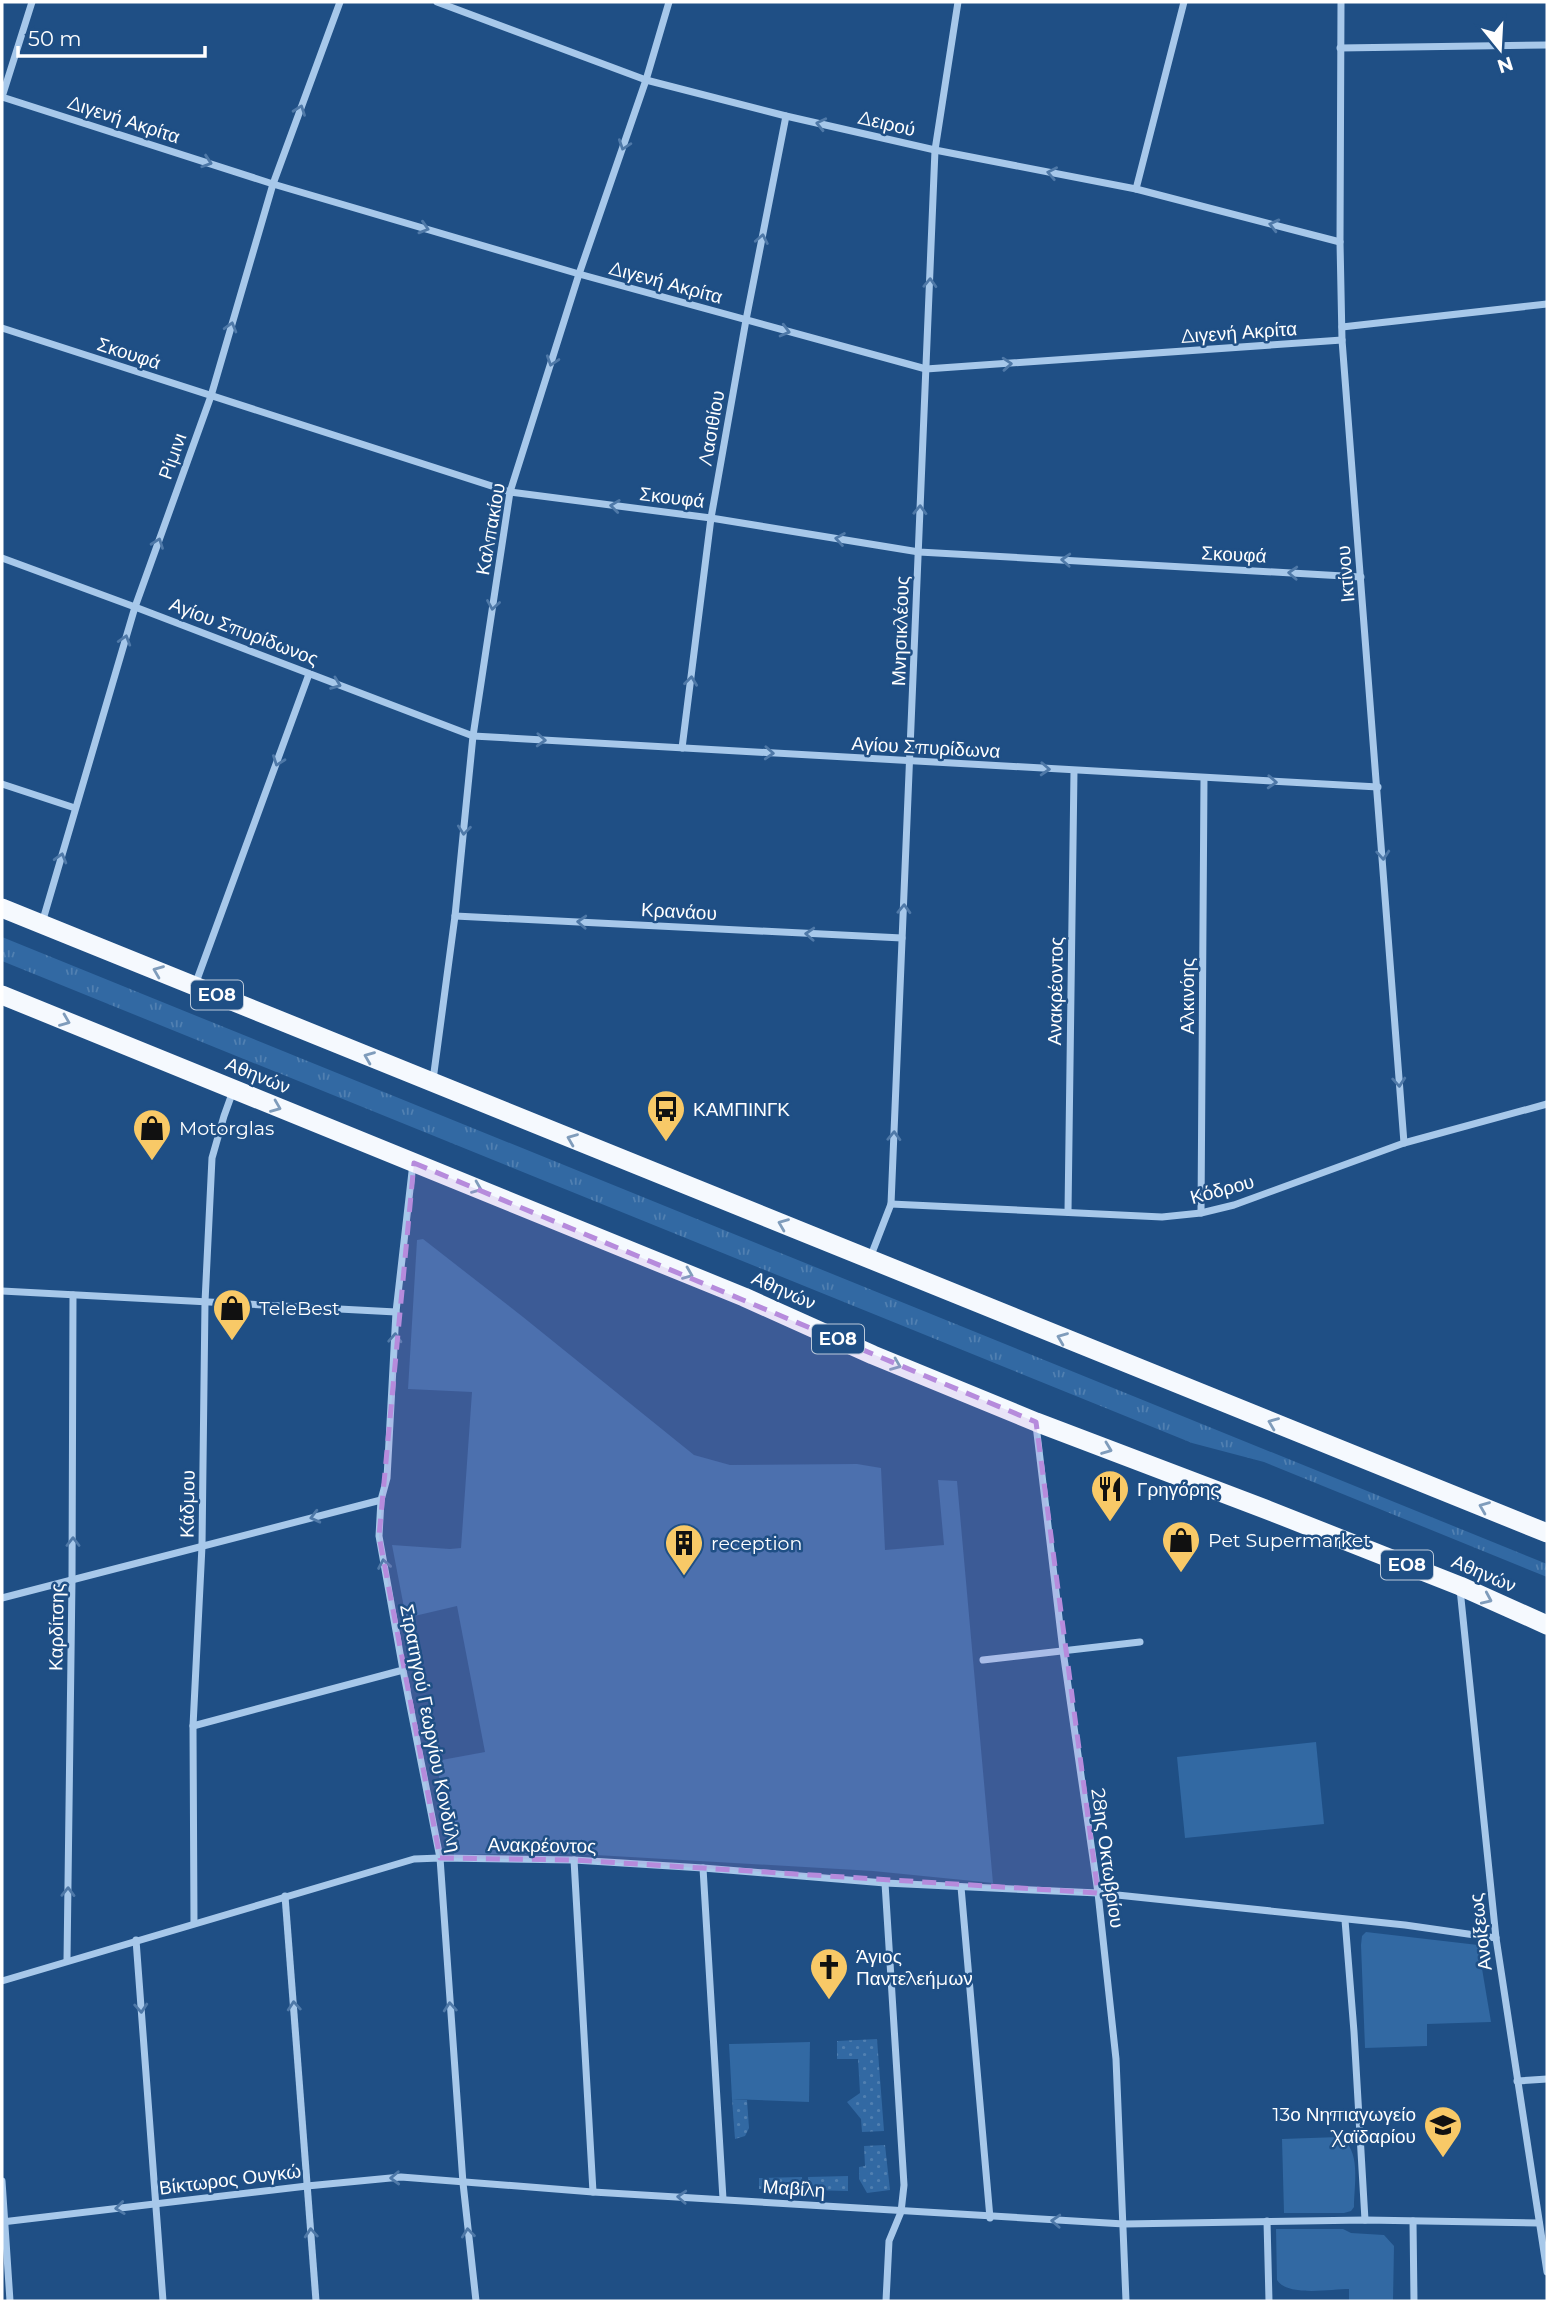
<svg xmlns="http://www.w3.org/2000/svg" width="1549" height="2303" viewBox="0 0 1549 2303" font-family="Montserrat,sans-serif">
<defs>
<pattern id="grass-tufts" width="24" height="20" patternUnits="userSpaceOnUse" patternTransform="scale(1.75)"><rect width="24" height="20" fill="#3269a3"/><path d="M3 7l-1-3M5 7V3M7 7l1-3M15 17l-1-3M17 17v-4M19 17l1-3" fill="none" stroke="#5180b1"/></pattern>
<pattern id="garden-dots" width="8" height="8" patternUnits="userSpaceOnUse" patternTransform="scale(1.75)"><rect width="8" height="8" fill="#3269a3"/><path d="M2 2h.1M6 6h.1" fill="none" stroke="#5180b1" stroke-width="1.8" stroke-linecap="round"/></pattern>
</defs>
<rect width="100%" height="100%" fill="#1f4f85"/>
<!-- grass -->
<path fill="url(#grass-tufts)" d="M 2,937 L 1547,1564 L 1547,1577 L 1264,1462 L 1192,1443 L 2,961 Z"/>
<!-- park -->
<g fill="#3269a3">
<path d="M 423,1239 L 523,1317 L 694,1455 L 730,1465 L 857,1464 L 881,1468 L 885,1550 L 944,1545 L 938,1480 L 957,1481 L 993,1883 L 873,1871 L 561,1853 L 454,1855 L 436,1761 L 485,1752 L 457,1606 L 406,1618 L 392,1545 L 450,1549 L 461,1548 L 472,1392 L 408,1389 L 417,1240 Z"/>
<path d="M 1316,1742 L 1324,1824 L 1185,1838 L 1177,1757 Z"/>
<path d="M 1366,1932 L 1478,1945 L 1491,2022 L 1427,2024 L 1427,2046 L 1365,2048 L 1361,1945 L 1362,1936 Z"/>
<path d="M 810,2042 L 809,2102 L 732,2099 L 729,2044 Z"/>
<path d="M 1339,2137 C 1362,2148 1354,2186 1354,2207 L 1351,2211 L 1344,2213 L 1284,2213 L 1282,2139 Z"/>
<path d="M 1276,2229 L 1343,2229 L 1351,2233 L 1384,2235 L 1394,2246 L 1393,2301 L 1349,2301 L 1349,2289 C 1331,2289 1287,2297 1277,2280 Z"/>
</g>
<!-- garden -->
<g fill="url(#garden-dots)">
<path d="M 877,2039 L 884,2131 L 862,2132 L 861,2119 L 847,2102 L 860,2093 L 858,2059 L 837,2059 L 837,2041 Z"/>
<path d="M 732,2099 L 747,2100 L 749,2128 L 745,2136 L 735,2139 Z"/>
<path d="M 885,2145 L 890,2190 L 867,2193 L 859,2179 L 859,2167 L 865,2166 L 864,2146 Z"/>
<path d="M 848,2176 L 848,2191 L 808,2190 L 808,2177 Z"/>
<path d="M 802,2177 L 803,2188 L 759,2189 L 759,2178 Z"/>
</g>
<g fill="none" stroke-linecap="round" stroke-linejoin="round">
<!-- minor -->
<g stroke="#a7c8ea" stroke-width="7">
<path d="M 32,2 L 2,97 L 273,184 L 579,274 L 926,369 L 1342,340"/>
<path d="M 437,2 L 646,80 L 786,116 L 935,150 L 1136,189 L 1340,242"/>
<path d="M 1341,2 L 1340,242 L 1342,340 L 1404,1143"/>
<path d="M 1340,48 L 1547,45"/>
<path d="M 1136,189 L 1184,2"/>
<path d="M 1342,327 L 1547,304"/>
<path d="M 2,328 L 510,492 L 711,518 L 919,552 L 1361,577"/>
<path d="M 2,558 L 135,607 L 473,736 L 1378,787"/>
<path d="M 682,748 L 711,518 L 746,320 L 786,116"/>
<path d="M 2,784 L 75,808"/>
<path d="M 455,916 L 902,938"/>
<path d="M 42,923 L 135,607 L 211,396 L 273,184 L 340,2"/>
<path d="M 195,985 L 309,674"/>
<path d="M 433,1080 L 455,916 L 473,736 L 510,492 L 579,274 L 646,80 L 669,2"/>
<path d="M 413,1163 L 396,1312 L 387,1478 L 381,1500 L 379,1536 L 403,1670 L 440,1858 L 463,2183 L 476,2301"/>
<path d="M 891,1204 L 1162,1217 L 1201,1213 L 1234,1205 L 1404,1143 L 1547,1104"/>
<path d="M 1068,1212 L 1074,771"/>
<path d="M 1201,1213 L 1204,778"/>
<path d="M 870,1258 L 891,1204 L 935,150 L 958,2"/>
<path d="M 2,1291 L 396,1312"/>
<path d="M 1036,1425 L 1063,1651 L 1098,1893 L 1116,2059 L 1126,2301"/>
<path d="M 1460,1589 L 1496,1938 L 1547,2272"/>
<path d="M 2,1598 L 381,1500"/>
<path d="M 983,1660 L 1140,1642"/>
<path d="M 193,1726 L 403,1670"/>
<path d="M 574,1860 L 593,2192"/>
<path d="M 703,1868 L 723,2199"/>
<path d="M 885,1883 L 904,2185 L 901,2212 L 889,2241 L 886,2301"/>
<path d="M 961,1887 L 990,2218"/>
<path d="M 285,1896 L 316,2301"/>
<path d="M 1345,1920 L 1354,2032 L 1365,2220"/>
<path d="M 194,1923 L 193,1726 L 202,1546 L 205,1302 L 212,1158 L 224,1116 L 233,1091"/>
<path d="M 136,1940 L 163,2301"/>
<path d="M 67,1960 L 72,1580 L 73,1295"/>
<path d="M 2,1981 L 414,1859 L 440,1858 L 574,1860 L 703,1868 L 885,1883 L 1098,1893 L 1405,1925 L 1496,1938"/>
<path d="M 1517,2081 L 1547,2079"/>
<path d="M 2,2181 L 10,2301"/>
<path d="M 1267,2221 L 1269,2301"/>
<path d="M 1413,2221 L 1414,2301"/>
<path d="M 2,2222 L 307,2186 L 401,2177 L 593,2192 L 1124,2224 L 1365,2220 L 1539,2223"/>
</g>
<!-- trunk -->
<g stroke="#f5f9fe" stroke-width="19">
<path d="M 2,908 L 1547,1533"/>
<path d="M 2,995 L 744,1297 L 873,1355 L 1036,1422 L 1265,1509 L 1460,1586 L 1547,1625"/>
</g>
</g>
<!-- one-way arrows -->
<defs><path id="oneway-chevron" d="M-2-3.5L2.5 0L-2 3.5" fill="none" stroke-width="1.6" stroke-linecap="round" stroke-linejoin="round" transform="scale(1.75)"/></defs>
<g stroke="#4f79a8">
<use href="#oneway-chevron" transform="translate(300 110) rotate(-70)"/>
<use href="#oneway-chevron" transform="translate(821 124) rotate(-167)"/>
<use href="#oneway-chevron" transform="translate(624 145) rotate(109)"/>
<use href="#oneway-chevron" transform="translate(207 162) rotate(18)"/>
<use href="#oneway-chevron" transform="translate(1052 173) rotate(-169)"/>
<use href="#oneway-chevron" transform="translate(1274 225) rotate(-166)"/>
<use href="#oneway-chevron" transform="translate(424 228) rotate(17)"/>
<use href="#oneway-chevron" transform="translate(762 239) rotate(-79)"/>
<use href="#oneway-chevron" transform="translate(930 283) rotate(-88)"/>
<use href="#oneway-chevron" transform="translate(231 327) rotate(-74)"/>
<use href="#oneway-chevron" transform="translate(785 331) rotate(15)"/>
<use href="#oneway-chevron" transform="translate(552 361) rotate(108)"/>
<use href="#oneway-chevron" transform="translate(1007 364) rotate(-4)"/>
<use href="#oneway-chevron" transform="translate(615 506) rotate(-173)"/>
<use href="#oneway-chevron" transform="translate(920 510) rotate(-88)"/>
<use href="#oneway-chevron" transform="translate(840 539) rotate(-171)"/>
<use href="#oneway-chevron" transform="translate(158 543) rotate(-70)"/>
<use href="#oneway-chevron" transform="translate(1066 560) rotate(-177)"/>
<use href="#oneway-chevron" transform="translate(1293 573) rotate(-177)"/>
<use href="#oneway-chevron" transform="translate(493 605) rotate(99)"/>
<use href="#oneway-chevron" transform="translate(125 640) rotate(-73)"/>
<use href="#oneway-chevron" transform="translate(691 681) rotate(-83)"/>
<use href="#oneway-chevron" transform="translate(336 684) rotate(21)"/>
<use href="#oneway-chevron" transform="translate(541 740) rotate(3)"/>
<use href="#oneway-chevron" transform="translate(769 753) rotate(3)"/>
<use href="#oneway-chevron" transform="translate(278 761) rotate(110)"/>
<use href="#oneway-chevron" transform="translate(1045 769) rotate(3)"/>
<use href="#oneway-chevron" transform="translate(1272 782) rotate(3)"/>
<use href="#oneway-chevron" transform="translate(464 830) rotate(96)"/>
<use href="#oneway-chevron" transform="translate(1383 855) rotate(86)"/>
<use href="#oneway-chevron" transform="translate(61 858) rotate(-74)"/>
<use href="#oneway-chevron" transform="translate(904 909) rotate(-88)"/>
<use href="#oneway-chevron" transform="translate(582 922) rotate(-177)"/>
<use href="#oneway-chevron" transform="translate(810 934) rotate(-177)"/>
<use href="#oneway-chevron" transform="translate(1399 1082) rotate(86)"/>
<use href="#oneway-chevron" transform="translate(894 1136) rotate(-88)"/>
<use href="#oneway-chevron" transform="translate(395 1338) rotate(-87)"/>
<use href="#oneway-chevron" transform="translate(315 1517) rotate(166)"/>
<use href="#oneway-chevron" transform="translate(73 1542) rotate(-90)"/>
<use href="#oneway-chevron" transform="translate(384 1564) rotate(-100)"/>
<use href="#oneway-chevron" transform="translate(68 1892) rotate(-89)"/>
<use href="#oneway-chevron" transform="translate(294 2006) rotate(-94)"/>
<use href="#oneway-chevron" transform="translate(450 2007) rotate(-94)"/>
<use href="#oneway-chevron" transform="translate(141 2008) rotate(86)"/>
<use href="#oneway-chevron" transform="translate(395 2178) rotate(178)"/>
<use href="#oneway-chevron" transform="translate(682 2197) rotate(-177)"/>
<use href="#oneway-chevron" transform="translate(120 2208) rotate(173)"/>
<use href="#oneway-chevron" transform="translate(1056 2221) rotate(-177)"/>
<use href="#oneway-chevron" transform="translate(311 2233) rotate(-94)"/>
<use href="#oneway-chevron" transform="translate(468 2233) rotate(-96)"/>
</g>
<g stroke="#7f9cbb">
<use href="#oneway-chevron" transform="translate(158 971) rotate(-158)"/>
<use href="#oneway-chevron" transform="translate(65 1021) rotate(22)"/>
<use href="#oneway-chevron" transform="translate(369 1057) rotate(-158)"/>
<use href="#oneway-chevron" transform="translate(276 1107) rotate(22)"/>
<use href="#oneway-chevron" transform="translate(572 1139) rotate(-158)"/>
<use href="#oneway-chevron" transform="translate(477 1188) rotate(22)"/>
<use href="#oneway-chevron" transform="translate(783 1224) rotate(-158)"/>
<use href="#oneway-chevron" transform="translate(688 1274) rotate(22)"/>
<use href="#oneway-chevron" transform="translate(1062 1338) rotate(-158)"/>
<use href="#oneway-chevron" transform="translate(896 1365) rotate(22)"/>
<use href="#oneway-chevron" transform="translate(1273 1423) rotate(-158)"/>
<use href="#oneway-chevron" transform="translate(1107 1449) rotate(21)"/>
<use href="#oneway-chevron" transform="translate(1484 1507) rotate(-158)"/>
<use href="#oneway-chevron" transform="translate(1487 1599) rotate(24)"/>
</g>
<!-- marked area -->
<path fill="#b68bdc" fill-opacity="0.2" stroke="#b68bdc" stroke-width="5" stroke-dasharray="14 9" stroke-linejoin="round" d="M 414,1163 L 1036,1422 L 1098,1893 L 574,1860 L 440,1858 L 379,1536 Z"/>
<!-- icons -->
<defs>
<symbol id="bus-pin" viewBox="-11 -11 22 30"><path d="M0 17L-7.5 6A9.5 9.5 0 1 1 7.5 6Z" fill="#f8c967" stroke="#1f4f85"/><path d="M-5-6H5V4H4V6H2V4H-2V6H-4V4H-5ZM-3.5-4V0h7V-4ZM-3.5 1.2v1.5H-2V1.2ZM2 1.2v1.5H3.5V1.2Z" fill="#111"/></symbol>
<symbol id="shop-pin" viewBox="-11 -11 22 30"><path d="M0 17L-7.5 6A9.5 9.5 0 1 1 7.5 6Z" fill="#f8c967" stroke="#1f4f85"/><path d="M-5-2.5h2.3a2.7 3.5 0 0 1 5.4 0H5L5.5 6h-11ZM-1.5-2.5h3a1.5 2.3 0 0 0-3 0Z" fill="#111"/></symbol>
<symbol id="restaurant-pin" viewBox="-11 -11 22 30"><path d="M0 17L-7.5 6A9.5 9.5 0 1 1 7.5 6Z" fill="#f8c967" stroke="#1f4f85"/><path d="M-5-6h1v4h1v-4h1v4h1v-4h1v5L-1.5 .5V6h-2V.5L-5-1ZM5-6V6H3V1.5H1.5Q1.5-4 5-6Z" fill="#111"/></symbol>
<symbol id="building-pin" viewBox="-11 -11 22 30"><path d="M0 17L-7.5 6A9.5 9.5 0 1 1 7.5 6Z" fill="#f8c967" stroke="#1f4f85"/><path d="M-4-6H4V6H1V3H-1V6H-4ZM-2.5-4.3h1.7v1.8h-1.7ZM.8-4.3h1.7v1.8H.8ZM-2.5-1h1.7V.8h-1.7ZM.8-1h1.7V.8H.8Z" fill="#111"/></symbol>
<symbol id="church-pin" viewBox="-11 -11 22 30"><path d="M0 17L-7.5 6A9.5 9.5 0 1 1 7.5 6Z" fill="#f8c967" stroke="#1f4f85"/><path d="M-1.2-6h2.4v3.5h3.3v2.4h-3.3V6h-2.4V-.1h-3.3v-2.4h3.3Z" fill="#111"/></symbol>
<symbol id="school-pin" viewBox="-11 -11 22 30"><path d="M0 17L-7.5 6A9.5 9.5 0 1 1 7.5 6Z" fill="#f8c967" stroke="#1f4f85"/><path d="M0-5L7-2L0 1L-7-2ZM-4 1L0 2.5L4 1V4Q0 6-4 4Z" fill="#111"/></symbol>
</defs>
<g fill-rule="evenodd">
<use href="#bus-pin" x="644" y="1087" width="44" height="60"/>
<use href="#shop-pin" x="130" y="1106" width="44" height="60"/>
<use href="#shop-pin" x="210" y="1286" width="44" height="60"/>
<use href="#restaurant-pin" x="1088" y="1467" width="44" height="60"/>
<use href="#shop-pin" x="1159" y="1518" width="44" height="60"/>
<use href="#building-pin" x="662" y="1521" width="44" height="60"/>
<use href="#church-pin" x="807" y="1945" width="44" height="60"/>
<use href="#school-pin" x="1421" y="2103" width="44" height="60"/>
</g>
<g text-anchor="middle" stroke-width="5" stroke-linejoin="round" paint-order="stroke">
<!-- shield labels -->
<g fill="#1f4f85" stroke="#bccada" stroke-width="2">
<rect x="191" y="980.5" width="52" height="29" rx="5"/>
<rect x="812" y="1324.5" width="52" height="29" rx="5"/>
<rect x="1381" y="1550.5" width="52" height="29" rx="5"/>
</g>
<g font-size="18" font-weight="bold" fill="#fff">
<text x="217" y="1001">ΕΟ8</text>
<text x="838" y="1345">ΕΟ8</text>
<text x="1407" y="1571">ΕΟ8</text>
</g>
<!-- street labels -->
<g font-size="19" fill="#fff" stroke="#1f4f85">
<text transform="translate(124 119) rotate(18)" y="7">Διγενή Ακρίτα</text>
<text transform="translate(887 123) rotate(13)" y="7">Δειρού</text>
<text transform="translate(666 282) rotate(15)" y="7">Διγενή Ακρίτα</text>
<text transform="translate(1239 332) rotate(-4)" y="7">Διγενή Ακρίτα</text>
<text transform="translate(129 353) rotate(18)" y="7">Σκουφά</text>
<text transform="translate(711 428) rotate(-80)" y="7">Λασιθίου</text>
<text transform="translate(172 456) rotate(-70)" y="7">Ρίμινι</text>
<text transform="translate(672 497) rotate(7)" y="7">Σκουφά</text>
<text transform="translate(490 529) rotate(-80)" y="7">Καλπακίου</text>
<text transform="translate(1234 554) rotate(3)" y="7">Σκουφά</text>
<text transform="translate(1345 574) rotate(-95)" y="7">Ικτίνου</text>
<text transform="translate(244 631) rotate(21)" y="7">Αγίου Σπυρίδωνος</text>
<text transform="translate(900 631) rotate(-88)" y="7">Μνησικλέους</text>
<text transform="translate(926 747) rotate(3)" y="7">Αγίου Σπυρίδωνα</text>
<text transform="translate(679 911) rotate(3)" y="7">Κρανάου</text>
<text transform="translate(1055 991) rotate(-89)" y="7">Ανακρέοντος</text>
<text transform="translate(1187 996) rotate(-90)" y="7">Αλκινόης</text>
<text transform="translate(258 1075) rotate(22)" y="7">Αθηνών</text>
<text transform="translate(1222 1189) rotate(-15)" y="7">Κόδρου</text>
<text transform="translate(784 1290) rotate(24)" y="7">Αθηνών</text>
<text transform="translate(187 1504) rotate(-89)" y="7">Κάδμου</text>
<text transform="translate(1484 1573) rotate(23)" y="7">Αθηνών</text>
<text transform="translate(56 1627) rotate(-89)" y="7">Καρδίτσης</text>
<text transform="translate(431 1728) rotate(79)" y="7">Στρατηγού Γεωργίου Κονδύλη</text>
<text transform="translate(542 1845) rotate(1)" y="7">Ανακρέοντος</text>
<text transform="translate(1108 1858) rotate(82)" y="7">28ης Οκτωβρίου</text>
<text transform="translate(1480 1932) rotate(-97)" y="7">Ανοίξεως</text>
<text transform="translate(230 2179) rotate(-7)" y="7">Βίκτωρος Ουγκώ</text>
<text transform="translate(794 2188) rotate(4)" y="7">Μαβίλη</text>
</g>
<!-- poi labels -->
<g font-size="19" fill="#fff" stroke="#1f4f85" text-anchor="start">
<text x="693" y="1116">ΚΑΜΠΙΝΓΚ</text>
<text x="179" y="1135">Motorglas</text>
<text x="259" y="1315">TeleBest</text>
<text x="1137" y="1496">Γρηγόρης</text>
<text x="1208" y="1547">Pet Supermarket</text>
<text x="711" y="1550">reception</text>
<text x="856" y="1963">Άγιος<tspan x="856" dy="22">Παντελεήμων</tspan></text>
<text x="1416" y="2121" text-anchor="end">13ο Νηπιαγωγείο<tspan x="1416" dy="22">Χαϊδαρίου</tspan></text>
</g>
</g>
<!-- border -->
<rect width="1549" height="2303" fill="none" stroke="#ffffff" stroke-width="7"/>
<!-- north arrow -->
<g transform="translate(1500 49) rotate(162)" stroke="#1f4f85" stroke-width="5" paint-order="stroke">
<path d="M0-5L12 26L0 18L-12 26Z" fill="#ffffff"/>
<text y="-10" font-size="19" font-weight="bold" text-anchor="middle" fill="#ffffff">N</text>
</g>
<!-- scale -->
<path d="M18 46v10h187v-10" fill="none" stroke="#ffffff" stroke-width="3.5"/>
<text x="28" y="46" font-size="21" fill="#ffffff" stroke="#1f4f85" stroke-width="5" paint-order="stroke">50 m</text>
</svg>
